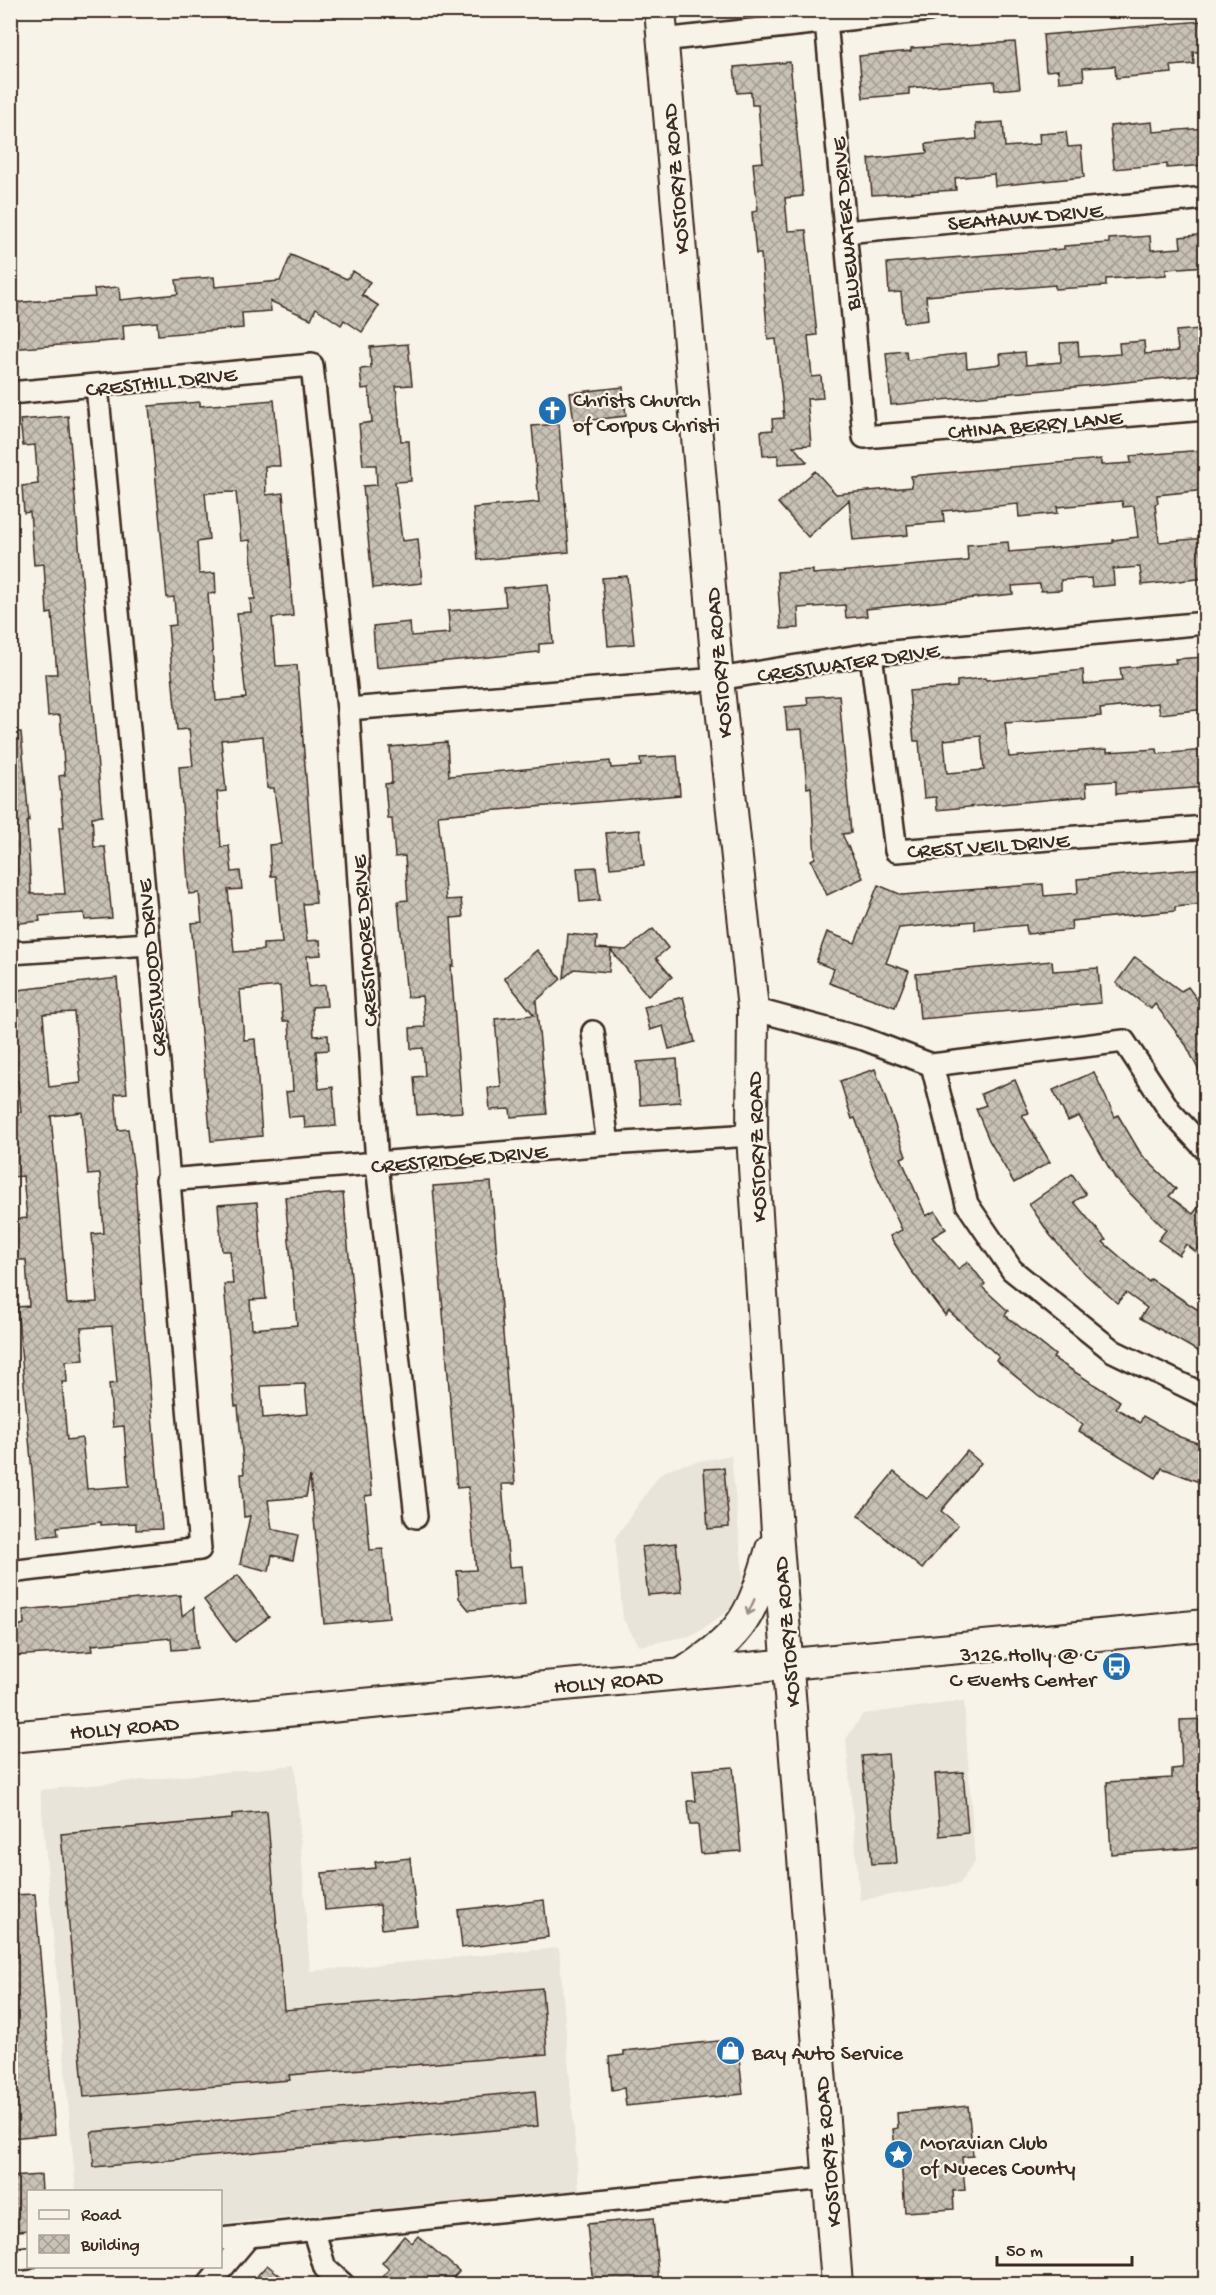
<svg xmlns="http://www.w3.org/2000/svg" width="1216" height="2295" viewBox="0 0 1216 2295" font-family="'Gochi Hand',sans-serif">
<defs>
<pattern id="building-cross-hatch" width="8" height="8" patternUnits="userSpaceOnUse" patternTransform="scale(1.5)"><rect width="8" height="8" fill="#c8c1b6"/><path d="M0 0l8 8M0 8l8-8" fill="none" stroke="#a49d93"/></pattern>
</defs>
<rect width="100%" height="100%" fill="#f7f3e8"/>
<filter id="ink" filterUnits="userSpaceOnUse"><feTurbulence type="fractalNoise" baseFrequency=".0167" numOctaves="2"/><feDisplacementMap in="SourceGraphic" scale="12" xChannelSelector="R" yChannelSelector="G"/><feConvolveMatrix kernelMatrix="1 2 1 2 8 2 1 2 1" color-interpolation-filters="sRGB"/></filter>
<g filter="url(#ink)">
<!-- built -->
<g fill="#e9e4d9">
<path d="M 731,1455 L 743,1574 L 736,1605 L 694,1635 L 639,1646 L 623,1619 L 615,1538 L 660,1474 L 676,1466 Z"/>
<path d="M 964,1701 L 975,1862 L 959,1884 L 860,1900 L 846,1739 L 863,1714 Z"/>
<path d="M 295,1765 L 310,1971 L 559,1948 L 579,2190 L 221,2224 L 220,2192 L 76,2191 L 40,1790 Z"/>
</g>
<!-- building -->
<g fill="url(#building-cross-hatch)" stroke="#3b2a1e" stroke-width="1.5" fill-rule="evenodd">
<path d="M 1202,21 L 1204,52 L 1193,52 L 1194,64 L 1171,66 L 1172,73 L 1116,78 L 1115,66 L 1083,68 L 1084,80 L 1059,82 L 1058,70 L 1046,71 L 1043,35 Z"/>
<path d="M 1015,42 L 1020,88 L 995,90 L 994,81 L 909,88 L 909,94 L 863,98 L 859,56 L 911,51 L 911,48 Z"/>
<path d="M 790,62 L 803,196 L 785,198 L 788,231 L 806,230 L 817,335 L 808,336 L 812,377 L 821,376 L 823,398 L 807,399 L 811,445 L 793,446 L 807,462 L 778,464 L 778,455 L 763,456 L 761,431 L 773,430 L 772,419 L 784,418 L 776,339 L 768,340 L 761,254 L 756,254 L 752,212 L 758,211 L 753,163 L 763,162 L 758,105 L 752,105 L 751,92 L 737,93 L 734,67 Z"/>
<path d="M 1003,122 L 1005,147 L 1040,144 L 1039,134 L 1066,132 L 1068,147 L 1081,146 L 1084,177 L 995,186 L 994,174 L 955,178 L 956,190 L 872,195 L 869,159 L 927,153 L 926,144 L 977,139 L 976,124 Z"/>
<path d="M 1152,122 L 1153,132 L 1206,128 L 1206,165 L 1167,168 L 1167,164 L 1114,169 L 1110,126 Z"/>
<path d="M 1206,234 L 1206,266 L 1166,269 L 1166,275 L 1106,279 L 1106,286 L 1055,289 L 1055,285 L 926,296 L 928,320 L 904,323 L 901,292 L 889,293 L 887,263 L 1064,249 L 1064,246 L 1109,243 L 1109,239 L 1150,236 L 1151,250 L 1181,248 L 1180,237 Z"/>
<path d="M 291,255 L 347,279 L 353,271 L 370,282 L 362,295 L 379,306 L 362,332 L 344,320 L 341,325 L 316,308 L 311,319 L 270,301 L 271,311 L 242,313 L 243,328 L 158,335 L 157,322 L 123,325 L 124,340 L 10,349 L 10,303 L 95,297 L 94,289 L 119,287 L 120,300 L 178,294 L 176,280 L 214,277 L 215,287 L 280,281 Z"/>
<path d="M 1200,329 L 1202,344 L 1206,343 L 1206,374 L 891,405 L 886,353 L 906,351 L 907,360 L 966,353 L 967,368 L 1001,364 L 1000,354 L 1025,352 L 1026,365 L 1061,362 L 1060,343 L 1078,342 L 1079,357 L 1120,354 L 1119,343 L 1144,341 L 1145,354 L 1178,351 L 1176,331 Z"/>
<path d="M 408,344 L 412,385 L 396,386 L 401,441 L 409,441 L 411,481 L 395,482 L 402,541 L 418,539 L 422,583 L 373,588 L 363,486 L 377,485 L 376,465 L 363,465 L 359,424 L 372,422 L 369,388 L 362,389 L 360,369 L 371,368 L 370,347 Z"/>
<path d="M 623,387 L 626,416 L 574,422 L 570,393 Z"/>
<path d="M 274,400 L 280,466 L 265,466 L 266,495 L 283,493 L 293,616 L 272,618 L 276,666 L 297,665 L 316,903 L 303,904 L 307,941 L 320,940 L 321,955 L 307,956 L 309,987 L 325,985 L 327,1006 L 312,1007 L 314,1036 L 328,1035 L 329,1050 L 316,1051 L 319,1089 L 333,1087 L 336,1126 L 305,1128 L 304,1116 L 289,1117 L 286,1092 L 293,1091 L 289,1021 L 283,1021 L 280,986 L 240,990 L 244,1040 L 255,1039 L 262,1136 L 211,1141 L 191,923 L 202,922 L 199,893 L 189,894 L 179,767 L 193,766 L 189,729 L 177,730 L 168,626 L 176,625 L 174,597 L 167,598 L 149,406 L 200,402 L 200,406 ZM 236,492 L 241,541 L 250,540 L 255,599 L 250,599 L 251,612 L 237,613 L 246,698 L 216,701 L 208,594 L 216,593 L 215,573 L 199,574 L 197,542 L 209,540 L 205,493 ZM 263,736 L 267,788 L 274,788 L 281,844 L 269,845 L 271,876 L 276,876 L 282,943 L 263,944 L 263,950 L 234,952 L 228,890 L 242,889 L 240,871 L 232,872 L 229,846 L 221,847 L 217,792 L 226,791 L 221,740 Z"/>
<path d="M 68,416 L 102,816 L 92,817 L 94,847 L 105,847 L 112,918 L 85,920 L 84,913 L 39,916 L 40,921 L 10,924 L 10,732 L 21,732 L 29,821 L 27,822 L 31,894 L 65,894 L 59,827 L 64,827 L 59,776 L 65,775 L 60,715 L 48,716 L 45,674 L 57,674 L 52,613 L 47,614 L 44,564 L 34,565 L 30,512 L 24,513 L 22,486 L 38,484 L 35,445 L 23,446 L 20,420 Z"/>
<path d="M 559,424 L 569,552 L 478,560 L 473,508 L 539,502 L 532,426 Z"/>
<path d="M 1203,450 L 1206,490 L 1157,495 L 1158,503 L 1155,504 L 1159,542 L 1206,538 L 1206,578 L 1142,585 L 1140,567 L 1113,569 L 1114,585 L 1092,587 L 1091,578 L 1061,580 L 1061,590 L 1041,591 L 1040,584 L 1012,586 L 1013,594 L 866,609 L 867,616 L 846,618 L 845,605 L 798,608 L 799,628 L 781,629 L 777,572 L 813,570 L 813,574 L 968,561 L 967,545 L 1008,542 L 1009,552 L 1113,543 L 1113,540 L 1138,537 L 1134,506 L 1123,507 L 1122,501 L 1057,507 L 1058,513 L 1019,517 L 1018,504 L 943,511 L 944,522 L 907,525 L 908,535 L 853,540 L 849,500 L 808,537 L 778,503 L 815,471 L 836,494 L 912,487 L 911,476 L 1101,459 L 1101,465 L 1131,463 L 1130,456 Z"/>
<path d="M 627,576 L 634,644 L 608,646 L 602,578 Z"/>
<path d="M 548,584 L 553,643 L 539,644 L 539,652 L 376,668 L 373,626 L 410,622 L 411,636 L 450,633 L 448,611 L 506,606 L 504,588 Z"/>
<path d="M 1206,657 L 1206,709 L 1160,714 L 1158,703 L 1100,709 L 1101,716 L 1005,723 L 1009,757 L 1107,749 L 1107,752 L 1157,749 L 1158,754 L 1206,750 L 1206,787 L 1116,794 L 1116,781 L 1086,783 L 1087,796 L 937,810 L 936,797 L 924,798 L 919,741 L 914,741 L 909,691 L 957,687 L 957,681 L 985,678 L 986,680 L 1083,670 L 1084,684 L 1122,681 L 1120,668 L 1176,663 L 1175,659 ZM 981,736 L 984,770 L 947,773 L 944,740 Z"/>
<path d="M 839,695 L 851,833 L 842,834 L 863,878 L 827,895 L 811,860 L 815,858 L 811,787 L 807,788 L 802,729 L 787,730 L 785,707 L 808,705 L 807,697 Z"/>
<path d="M 447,742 L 449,776 L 610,761 L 611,768 L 641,766 L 640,758 L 677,756 L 680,795 L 438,815 L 446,900 L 461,899 L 463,917 L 451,918 L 454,966 L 451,966 L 462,1112 L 417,1115 L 414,1077 L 425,1076 L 423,1048 L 411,1049 L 410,1028 L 425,1027 L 422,996 L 407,997 L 398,901 L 408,900 L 405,856 L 395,857 L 392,819 L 388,819 L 385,784 L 392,783 L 390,747 Z"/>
<path d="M 640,830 L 644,865 L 610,868 L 606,833 Z"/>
<path d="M 596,867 L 600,900 L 580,902 L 577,868 Z"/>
<path d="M 1206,868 L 1206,904 L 1175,907 L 1175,911 L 1071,921 L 1072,930 L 1027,934 L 1026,925 L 975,930 L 975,921 L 899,928 L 886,963 L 909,971 L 895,1007 L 829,983 L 834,969 L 816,962 L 827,932 L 855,943 L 878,885 L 902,895 L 1043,884 L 1044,896 L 1078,893 L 1077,879 Z"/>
<path d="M 653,929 L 668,948 L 656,958 L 672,977 L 648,996 L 611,950 L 609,972 L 574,969 L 564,978 L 568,934 L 597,937 L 596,948 L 626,950 Z"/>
<path d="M 537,950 L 561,979 L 536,1001 L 547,1114 L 511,1117 L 510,1109 L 490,1110 L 488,1088 L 501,1087 L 495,1019 L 534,1015 L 504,978 Z"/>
<path d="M 1135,957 L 1181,991 L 1188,987 L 1199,1002 L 1206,997 L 1206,1085 L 1186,1045 L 1155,1004 L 1151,1009 L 1116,983 Z"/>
<path d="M 1052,961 L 1053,971 L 1098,968 L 1101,1003 L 920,1019 L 916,974 Z"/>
<path d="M 117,978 L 127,1093 L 115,1094 L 118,1130 L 128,1129 L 135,1179 L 144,1324 L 162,1529 L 136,1530 L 136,1523 L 101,1525 L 101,1522 L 57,1527 L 58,1535 L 38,1537 L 17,1307 L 29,1306 L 26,1260 L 14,1260 L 11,1220 L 27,1218 L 23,1176 L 10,1177 L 10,1113 L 21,1112 L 18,1081 L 10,1082 L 10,991 ZM 74,1012 L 81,1083 L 49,1087 L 43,1014 ZM 82,1112 L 88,1175 L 100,1174 L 104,1233 L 92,1234 L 97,1302 L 67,1304 L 51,1116 ZM 112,1326 L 117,1383 L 109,1384 L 113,1427 L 124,1426 L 129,1486 L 87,1489 L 82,1438 L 67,1440 L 62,1382 L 67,1382 L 66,1361 L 84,1360 L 81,1328 Z"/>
<path d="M 683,997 L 695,1042 L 669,1049 L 663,1026 L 650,1030 L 644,1007 Z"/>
<path d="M 677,1059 L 680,1102 L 640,1105 L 637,1062 Z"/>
<path d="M 875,1069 L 906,1156 L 901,1158 L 926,1216 L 935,1211 L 946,1229 L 932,1237 L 958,1269 L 968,1262 L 985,1284 L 982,1287 L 1008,1311 L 1005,1315 L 1055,1355 L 1053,1358 L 1120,1401 L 1116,1408 L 1140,1423 L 1143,1416 L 1180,1437 L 1206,1446 L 1206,1472 L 1203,1471 L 1199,1482 L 1162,1468 L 1156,1478 L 1079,1431 L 1083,1425 L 1038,1395 L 996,1360 L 999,1357 L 949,1311 L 945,1315 L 910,1269 L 890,1236 L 902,1230 L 873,1167 L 855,1118 L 852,1119 L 840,1081 Z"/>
<path d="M 1094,1072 L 1115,1117 L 1118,1115 L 1141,1154 L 1176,1189 L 1169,1196 L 1193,1214 L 1206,1197 L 1206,1238 L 1196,1252 L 1186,1244 L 1179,1255 L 1158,1240 L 1166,1230 L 1115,1178 L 1079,1116 L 1068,1121 L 1053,1090 Z"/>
<path d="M 1015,1080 L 1029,1113 L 1022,1115 L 1050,1162 L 1014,1183 L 989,1140 L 976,1109 L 986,1105 L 981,1094 Z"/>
<path d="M 1072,1174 L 1086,1194 L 1074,1202 L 1106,1240 L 1103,1242 L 1149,1282 L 1151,1279 L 1206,1315 L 1206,1356 L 1140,1318 L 1147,1308 L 1126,1293 L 1117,1303 L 1080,1269 L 1050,1235 L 1029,1204 Z"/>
<path d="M 491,1182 L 515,1484 L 502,1484 L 509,1567 L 522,1566 L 525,1605 L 469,1610 L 459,1598 L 457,1571 L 476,1570 L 468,1487 L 457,1488 L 433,1186 Z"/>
<path d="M 343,1193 L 372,1495 L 365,1496 L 370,1550 L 383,1549 L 389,1618 L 324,1624 L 310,1476 L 306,1497 L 268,1500 L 272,1529 L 298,1535 L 293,1560 L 272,1555 L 269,1571 L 240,1564 L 250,1516 L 244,1517 L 241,1474 L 244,1474 L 238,1406 L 235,1406 L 224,1284 L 233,1284 L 230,1251 L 222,1251 L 218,1205 L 257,1202 L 266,1299 L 250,1300 L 252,1329 L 297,1325 L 285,1197 ZM 305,1384 L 308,1414 L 263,1418 L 261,1386 Z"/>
<path d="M 967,1451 L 981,1463 L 941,1511 L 958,1525 L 922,1569 L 858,1515 L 894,1472 L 927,1499 Z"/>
<path d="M 724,1468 L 729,1527 L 708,1529 L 704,1469 Z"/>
<path d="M 676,1543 L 682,1592 L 648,1595 L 642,1547 Z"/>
<path d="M 238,1575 L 269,1617 L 235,1642 L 204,1600 Z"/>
<path d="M 180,1595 L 182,1616 L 194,1607 L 198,1648 L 172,1650 L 171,1638 L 92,1645 L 93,1651 L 10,1656 L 10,1626 L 24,1625 L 23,1610 Z"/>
<path d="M 1206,1719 L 1206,1847 L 1111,1854 L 1107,1782 L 1172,1778 L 1172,1769 L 1182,1768 L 1180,1720 Z"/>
<path d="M 888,1754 L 897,1863 L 872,1864 L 862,1756 Z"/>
<path d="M 733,1767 L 741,1851 L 701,1854 L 698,1825 L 690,1825 L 688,1801 L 696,1801 L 693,1770 Z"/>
<path d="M 963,1772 L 968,1833 L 940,1836 L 935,1774 Z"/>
<path d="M 267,1811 L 284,2010 L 542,1988 L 547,2054 L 289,2075 L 290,2080 L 84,2097 L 61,1834 L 232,1819 L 232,1814 Z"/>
<path d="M 410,1858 L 417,1925 L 382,1929 L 380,1905 L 325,1910 L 322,1873 L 376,1868 L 375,1862 Z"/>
<path d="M 35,1894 L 55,2134 L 10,2138 L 10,1895 Z"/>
<path d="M 544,1900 L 548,1937 L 462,1948 L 458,1910 Z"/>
<path d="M 737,2039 L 743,2094 L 626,2106 L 624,2088 L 612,2090 L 609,2057 L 624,2055 L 624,2051 Z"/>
<path d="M 535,2091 L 538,2126 L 94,2167 L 91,2132 Z"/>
<path d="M 968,2106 L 973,2156 L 962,2157 L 965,2190 L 953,2191 L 954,2209 L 905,2212 L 900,2147 L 895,2147 L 893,2129 L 898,2128 L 897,2113 Z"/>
<path d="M 41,2175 L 42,2192 L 28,2192 L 28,2230 L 10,2232 L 10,2177 Z"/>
<path d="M 653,2218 L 659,2284 L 593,2284 L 587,2224 Z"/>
<path d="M 404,2236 L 412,2243 L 418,2236 L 459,2271 L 447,2284 L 393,2284 L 383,2276 L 389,2269 L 382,2263 Z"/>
<path d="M 267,2265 L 291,2284 L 250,2284 Z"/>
</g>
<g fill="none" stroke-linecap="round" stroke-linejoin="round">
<defs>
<g id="minor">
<path d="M 825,10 L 864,437 L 1206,409"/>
<path d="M 662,40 L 929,10"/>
<path d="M 845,232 L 1206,198"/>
<path d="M 10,393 L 312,365 L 348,709 L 377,1164 L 416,1517"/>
<path d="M 871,654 L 896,851 L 1206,827"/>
<path d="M 348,709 L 718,679 L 871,654 L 1206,623"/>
<path d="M 10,953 L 149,944"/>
<path d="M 753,1009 L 864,1039 L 932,1065 L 1124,1041 L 1170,1111 L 1206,1150"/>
<path d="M 593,1032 L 608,1144"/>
<path d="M 932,1065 L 967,1204 L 1012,1270 L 1113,1351 L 1206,1396"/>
<path d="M 167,1180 L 608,1144 L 752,1135"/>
<path d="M 10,1572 L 200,1549 L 149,944 L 97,386"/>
<path d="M 313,2229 L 325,2268 L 343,2284"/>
<path d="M 220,2239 L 827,2178"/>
<path d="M 10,2260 L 28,2258"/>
<path d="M 209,2284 L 249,2236"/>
</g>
<g id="secondary">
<path d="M 660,10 L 718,679 L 753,1009 L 752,1135 L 777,1532 L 837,2284"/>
<path d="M 685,1672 C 745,1632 751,1616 771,1549"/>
<path d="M 10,1737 L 1206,1625"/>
</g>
</defs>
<!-- minor casing -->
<use href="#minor" stroke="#3b2a1e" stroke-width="26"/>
<!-- secondary casing -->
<use href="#secondary" stroke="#3b2a1e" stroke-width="34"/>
<!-- minor -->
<use href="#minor" stroke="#f7f3e8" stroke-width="21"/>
<!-- secondary -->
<use href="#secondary" stroke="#f7f3e8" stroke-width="30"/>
</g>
<!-- one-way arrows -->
<defs><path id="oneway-shaft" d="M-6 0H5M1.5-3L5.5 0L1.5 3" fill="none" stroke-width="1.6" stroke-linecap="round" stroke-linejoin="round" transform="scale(1.5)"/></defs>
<use stroke="#998e83" href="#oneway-shaft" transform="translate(751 1607) rotate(114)"/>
</g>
<!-- icons -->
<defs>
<symbol id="church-disc" viewBox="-11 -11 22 22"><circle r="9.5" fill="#1f6fb2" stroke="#f7f3e8"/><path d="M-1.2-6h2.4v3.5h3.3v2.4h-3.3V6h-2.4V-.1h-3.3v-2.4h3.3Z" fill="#fff"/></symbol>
<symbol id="bus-disc" viewBox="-11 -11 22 22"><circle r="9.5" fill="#1f6fb2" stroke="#f7f3e8"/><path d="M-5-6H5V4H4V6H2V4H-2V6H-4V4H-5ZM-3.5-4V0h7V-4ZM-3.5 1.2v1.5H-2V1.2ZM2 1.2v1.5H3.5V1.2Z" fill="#fff"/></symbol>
<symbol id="shop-disc" viewBox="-11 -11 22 22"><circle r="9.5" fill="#1f6fb2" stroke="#f7f3e8"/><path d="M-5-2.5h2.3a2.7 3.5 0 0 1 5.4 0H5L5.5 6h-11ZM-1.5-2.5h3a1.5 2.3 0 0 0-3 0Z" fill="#fff"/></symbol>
<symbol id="sight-disc" viewBox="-11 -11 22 22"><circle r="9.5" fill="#1f6fb2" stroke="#f7f3e8"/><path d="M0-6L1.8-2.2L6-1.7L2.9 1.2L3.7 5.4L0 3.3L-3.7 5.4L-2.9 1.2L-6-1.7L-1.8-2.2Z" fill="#fff"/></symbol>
</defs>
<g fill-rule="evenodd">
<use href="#church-disc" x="536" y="394" width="33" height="33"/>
<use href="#bus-disc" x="1100" y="1650" width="33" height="33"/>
<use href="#shop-disc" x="714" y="2034" width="33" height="33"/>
<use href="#sight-disc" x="882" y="2138" width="33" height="33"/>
</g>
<g text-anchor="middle" stroke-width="4.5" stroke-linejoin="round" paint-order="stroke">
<!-- street labels -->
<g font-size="22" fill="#3b2a1e" stroke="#f7f3e8">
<text transform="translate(674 179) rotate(-95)" y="8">KOSTORYZ ROAD</text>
<text transform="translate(1025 215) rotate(-5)" y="8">SEAHAWK DRIVE</text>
<text transform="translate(844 224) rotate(-95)" y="8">BLUEWATER DRIVE</text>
<text transform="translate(161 380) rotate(-6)" y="8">CRESTHILL DRIVE</text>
<text transform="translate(1035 423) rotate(-5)" y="8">CHINA BERRY LANE</text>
<text transform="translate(848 661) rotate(-8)" y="8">CRESTWATER DRIVE</text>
<text transform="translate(717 663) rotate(-95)" y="8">KOSTORYZ ROAD</text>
<text transform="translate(988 844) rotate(-4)" y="8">CREST VEIL DRIVE</text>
<text transform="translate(363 941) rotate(-94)" y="8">CRESTMORE DRIVE</text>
<text transform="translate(150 968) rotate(-95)" y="8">CRESTWOOD DRIVE</text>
<text transform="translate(755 1147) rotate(-92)" y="8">KOSTORYZ ROAD</text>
<text transform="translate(459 1157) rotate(-5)" y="8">CRESTRIDGE DRIVE</text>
<text transform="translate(785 1632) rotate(-95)" y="8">KOSTORYZ ROAD</text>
<text transform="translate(608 1680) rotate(-5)" y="8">HOLLY ROAD</text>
<text transform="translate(124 1726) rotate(-5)" y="8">HOLLY ROAD</text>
<text transform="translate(826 2152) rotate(-95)" y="8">KOSTORYZ ROAD</text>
</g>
<!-- poi labels -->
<g font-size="22" fill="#3b2a1e" stroke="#f7f3e8" text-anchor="start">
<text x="573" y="406">Christs Church<tspan x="573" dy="25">of Corpus Christi</tspan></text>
<text x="1096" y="1661" text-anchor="end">3126 Holly @ C<tspan x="1096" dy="25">C Events Center</tspan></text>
<text x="752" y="2059">Bay Auto Service</text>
<text x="920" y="2149">Moravian Club<tspan x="920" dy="25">of Nueces County</tspan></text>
</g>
</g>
<!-- margin -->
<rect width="1216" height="2295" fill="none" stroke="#f7f3e8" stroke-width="36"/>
<rect x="18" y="18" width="1180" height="2259" fill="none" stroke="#3b2a1e" stroke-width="2" filter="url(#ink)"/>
<!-- legend -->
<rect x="27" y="2190" width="195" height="78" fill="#f7f3e8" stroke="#aca397" stroke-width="1.5"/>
<rect x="39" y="2210" width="30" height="9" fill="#f7f3e8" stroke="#aca397" stroke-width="1.5"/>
<text x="81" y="2220" font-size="18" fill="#3b2a1e">Road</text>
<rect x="39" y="2235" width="30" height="18" fill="url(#building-cross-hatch)" stroke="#aca397" stroke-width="1.5"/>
<text x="81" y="2250" font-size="18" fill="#3b2a1e">Building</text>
<!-- scale -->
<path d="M997 2256v9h135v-9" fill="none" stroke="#3b2a1e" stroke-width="3"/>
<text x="1006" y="2256" font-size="18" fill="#3b2a1e" stroke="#f7f3e8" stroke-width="4.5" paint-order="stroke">50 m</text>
</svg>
